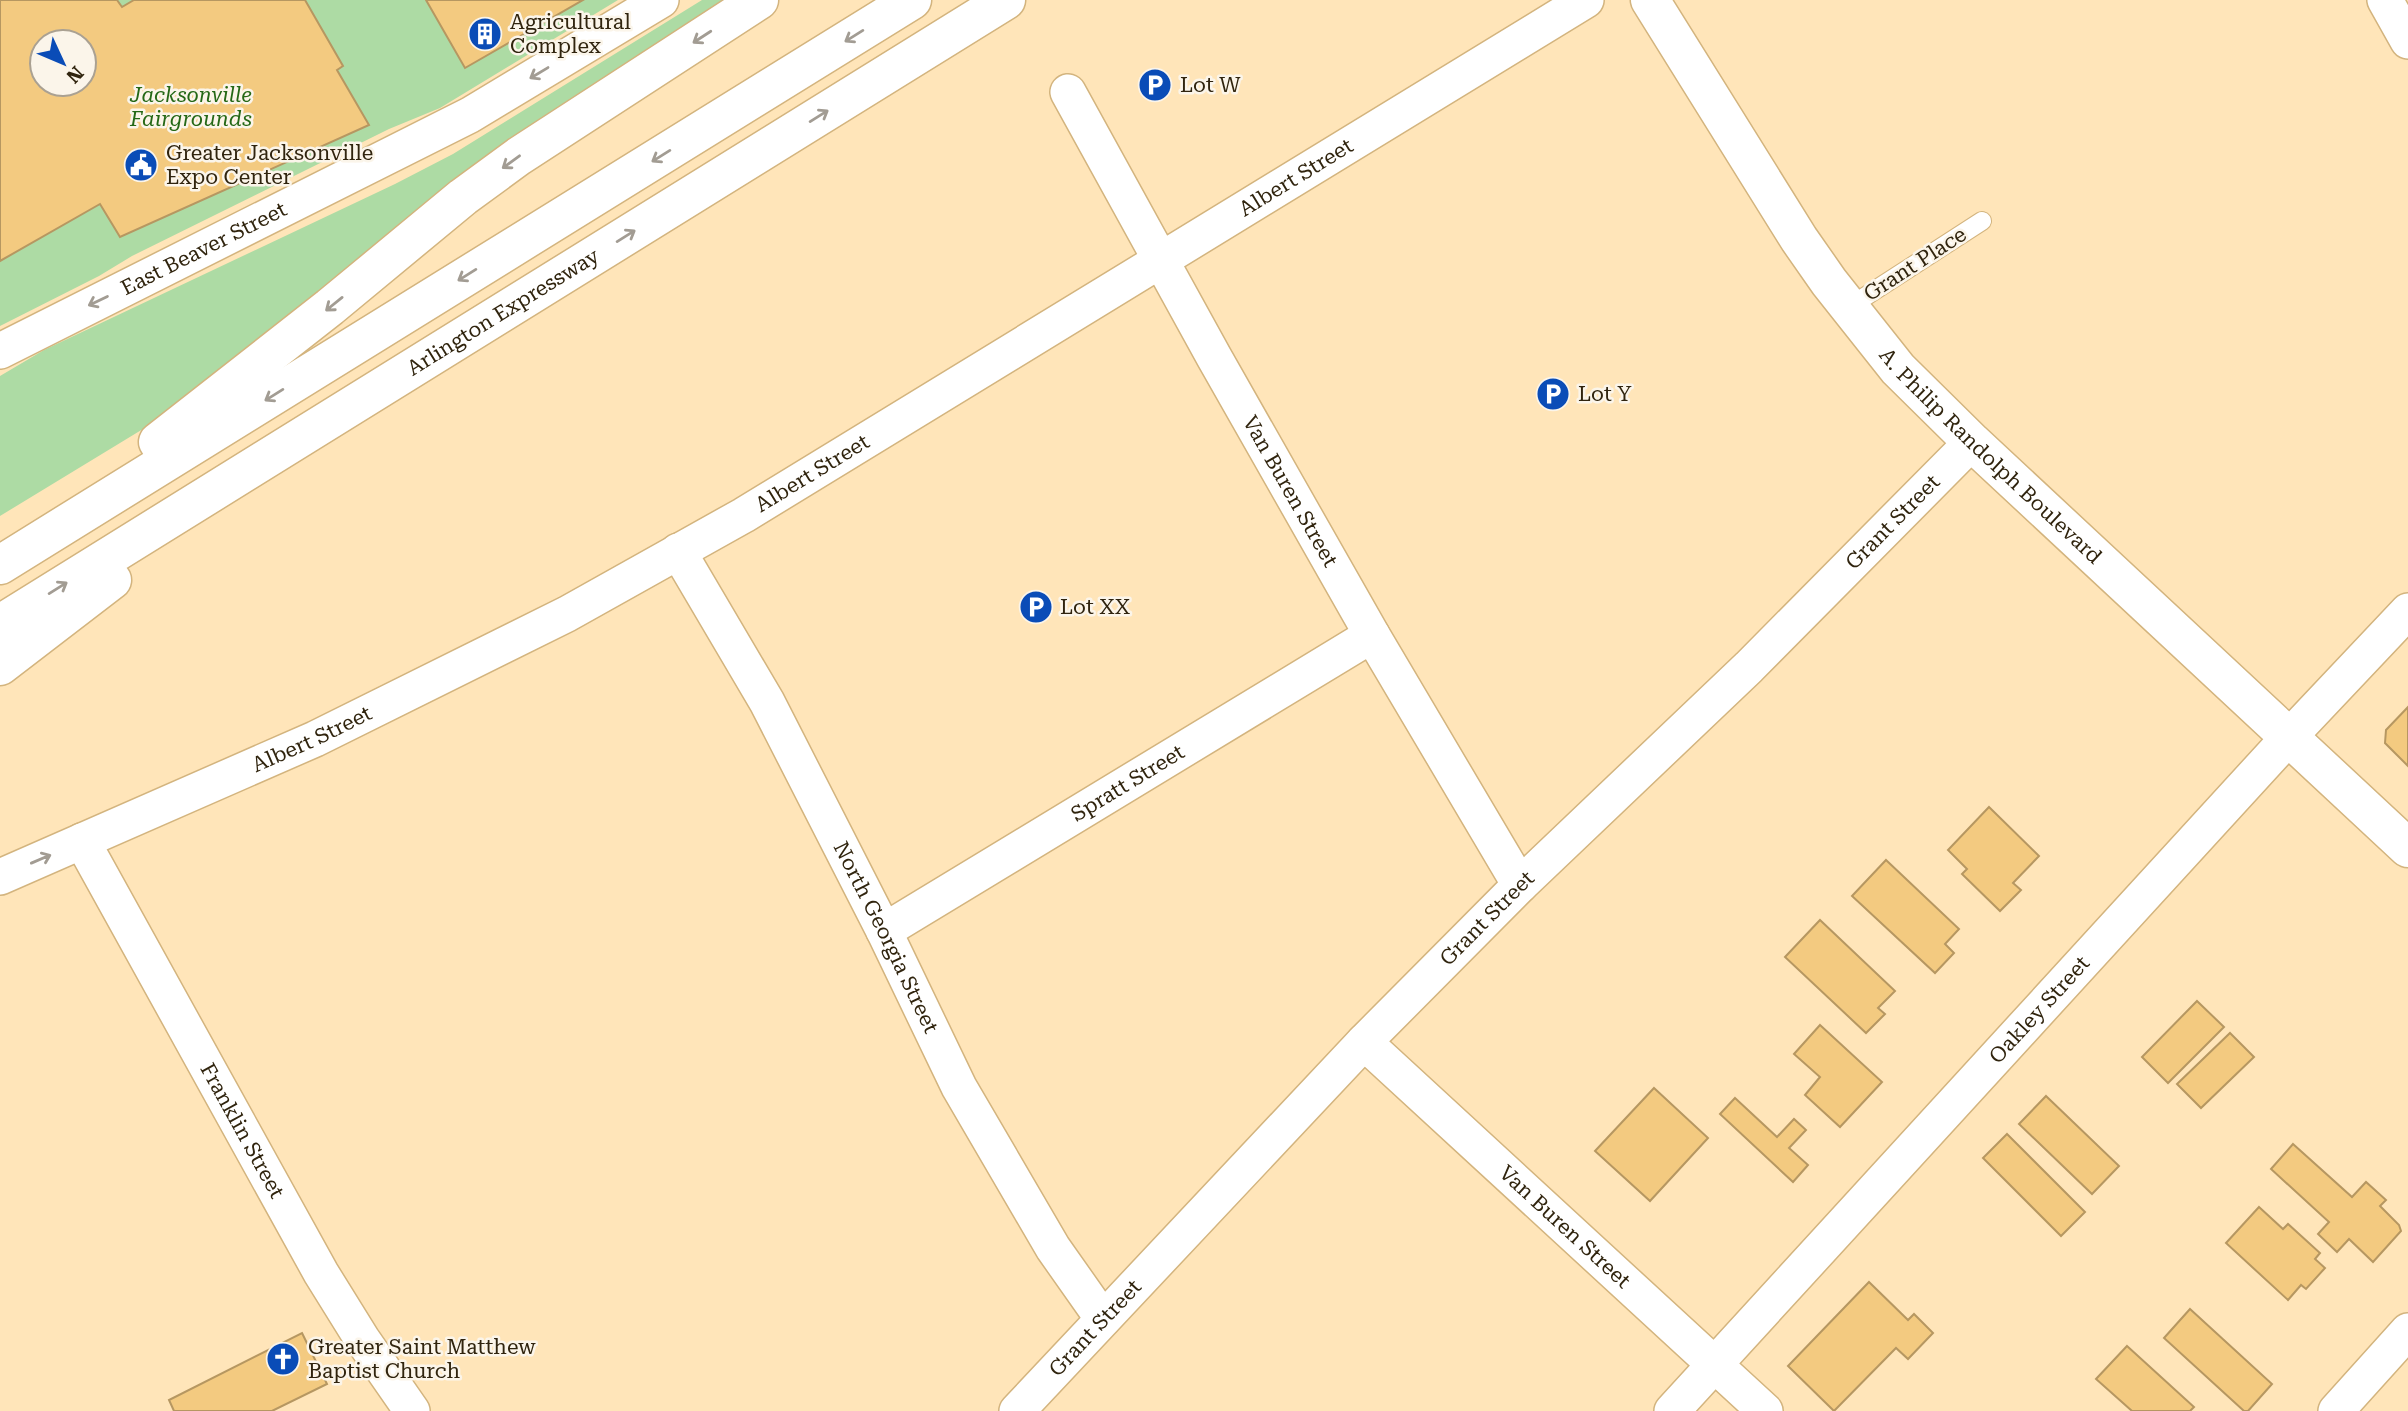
<svg xmlns="http://www.w3.org/2000/svg" width="2408" height="1411" viewBox="0 0 2408 1411" font-family="'Roboto Serif',serif">
<rect width="100%" height="100%" fill="#ffe5b9"/>
<!-- green -->
<g fill="#addba4" fill-rule="evenodd">
<path d="M 0,0 L 618,0 L 440,108 L 389,129 L 132,256 L 99,276 L 0,326 ZM 42,42 L 84,42 L 84,84 L 42,84 Z"/>
<path d="M 702,0 L 740,0 L 166,415 L 0,516 L 0,376 L 44,350 L 395,184 L 453,154 Z"/>
</g>
<!-- building -->
<g fill="#f3ca80" stroke="#b69761" stroke-width="2" fill-rule="evenodd">
<path d="M 0,0 L 117,0 L 122,7 L 134,0 L 305,0 L 343,66 L 337,70 L 369,125 L 120,237 L 100,204 L 0,261 ZM 42,42 L 84,42 L 84,84 L 42,84 Z"/>
<path d="M 426,0 L 583,0 L 465,68 Z"/>
<path d="M 2408,707 L 2408,766 L 2385,743 L 2386,730 Z"/>
<path d="M 1989,807 L 2039,856 L 2013,883 L 2021,890 L 2000,911 L 1962,874 L 1967,869 L 1948,850 Z"/>
<path d="M 1886,860 L 1959,929 L 1945,944 L 1954,953 L 1935,973 L 1852,896 Z"/>
<path d="M 1820,920 L 1895,991 L 1878,1008 L 1885,1014 L 1866,1033 L 1785,957 Z"/>
<path d="M 2197,1001 L 2224,1027 L 2168,1083 L 2142,1057 Z"/>
<path d="M 1820,1025 L 1882,1082 L 1840,1127 L 1805,1095 L 1820,1077 L 1794,1054 Z"/>
<path d="M 2230,1033 L 2254,1057 L 2201,1108 L 2177,1084 Z"/>
<path d="M 1654,1088 L 1708,1138 L 1650,1201 L 1595,1151 Z"/>
<path d="M 2046,1096 L 2119,1166 L 2092,1194 L 2019,1124 Z"/>
<path d="M 1735,1098 L 1777,1137 L 1794,1119 L 1806,1130 L 1789,1148 L 1808,1165 L 1793,1182 L 1720,1114 Z"/>
<path d="M 2007,1134 L 2085,1212 L 2061,1236 L 1983,1158 Z"/>
<path d="M 2293,1144 L 2352,1197 L 2366,1182 L 2386,1200 L 2380,1206 L 2399,1225 L 2401,1231 L 2373,1262 L 2349,1239 L 2337,1252 L 2318,1234 L 2329,1222 L 2271,1169 Z"/>
<path d="M 2259,1207 L 2283,1229 L 2288,1224 L 2320,1253 L 2315,1259 L 2325,1268 L 2306,1289 L 2301,1285 L 2288,1300 L 2226,1243 Z"/>
<path d="M 1869,1282 L 1908,1320 L 1914,1314 L 1933,1333 L 1908,1359 L 1896,1348 L 1834,1411 L 1788,1366 Z"/>
<path d="M 2190,1309 L 2272,1384 L 2248,1411 L 2244,1411 L 2164,1338 Z"/>
<path d="M 302,1333 L 327,1384 L 272,1411 L 174,1411 L 169,1400 Z"/>
<path d="M 2127,1346 L 2194,1407 L 2190,1411 L 2132,1411 L 2096,1379 Z"/>
</g>
<g fill="none" stroke-linecap="round" stroke-linejoin="round">
<defs>
<path id="lane" d="M 1849,307 L 1982,221"/>
<g id="street">
<path d="M 2385,0 L 2408,41"/>
<path id="s1" d="M 1068,92 L 1214,357 L 1372,635 L 1520,885"/>
<path id="s2" d="M 0,351 L 470,115 L 661,0"/>
<path id="s3" d="M 678,551 L 767,702 L 884,931 L 959,1087 L 1053,1248 L 1103,1319"/>
<path id="s4" d="M 82,841 L 321,1273 L 362,1339 L 412,1411"/>
<path id="s5" d="M 0,877 L 315,739 L 567,614 L 744,515 L 1586,0"/>
<path id="s6" d="M 884,931 L 1372,635"/>
<path id="s7" d="M 1364,1042 L 1765,1411"/>
<path id="s8" d="M 1017,1411 L 1364,1042 L 1520,885 L 1749,667 L 1972,442"/>
<path id="s9" d="M 1672,1411 L 2289,737 L 2408,611"/>
<path d="M 2336,1411 L 2408,1331"/>
</g>
<g id="secondary">
<path id="s10" d="M 1650,0 L 1799,239 L 1829,282 L 1898,369 L 1972,442 L 2408,848"/>
</g>
<g id="highway">
<path d="M 158,442 L 330,307 L 463,197 L 519,156 L 759,0"/>
<path d="M 0,565 L 912,0"/>
<path id="s11" d="M 0,624 L 1006,0"/>
<path d="M 0,666 L 112,580"/>
</g>
</defs>
<!-- lane casing -->
<use href="#lane" stroke="#d3b47e" stroke-width="20"/>
<!-- street casing -->
<use href="#street" stroke="#d3b47e" stroke-width="38"/>
<!-- secondary casing -->
<use href="#secondary" stroke="#d3b47e" stroke-width="41"/>
<!-- highway casing -->
<use href="#highway" stroke="#d3b47e" stroke-width="41"/>
<!-- lane -->
<use href="#lane" stroke="#fff" stroke-width="18"/>
<!-- street -->
<use href="#street" stroke="#fff" stroke-width="35"/>
<!-- secondary -->
<use href="#secondary" stroke="#fff" stroke-width="38"/>
<!-- highway -->
<use href="#highway" stroke="#fff" stroke-width="38"/>
</g>
<!-- one-way arrows -->
<defs><path id="oneway-shaft" d="M-6 0H5M1.5-3L5.5 0L1.5 3" fill="none" stroke-width="1.6" stroke-linecap="round" stroke-linejoin="round" transform="scale(1.75)"/></defs>
<g stroke="#a29c93">
<use href="#oneway-shaft" transform="translate(854 36) rotate(148)"/>
<use href="#oneway-shaft" transform="translate(702 37) rotate(147)"/>
<use href="#oneway-shaft" transform="translate(539 73) rotate(149)"/>
<use href="#oneway-shaft" transform="translate(819 116) rotate(-32)"/>
<use href="#oneway-shaft" transform="translate(661 156) rotate(148)"/>
<use href="#oneway-shaft" transform="translate(511 162) rotate(144)"/>
<use href="#oneway-shaft" transform="translate(626 236) rotate(-32)"/>
<use href="#oneway-shaft" transform="translate(467 275) rotate(148)"/>
<use href="#oneway-shaft" transform="translate(98 301) rotate(154)"/>
<use href="#oneway-shaft" transform="translate(334 304) rotate(141)"/>
<use href="#oneway-shaft" transform="translate(274 395) rotate(148)"/>
<use href="#oneway-shaft" transform="translate(58 588) rotate(-32)"/>
<use href="#oneway-shaft" transform="translate(41 859) rotate(-23)"/>
</g>
<!-- icons -->
<defs>
<symbol id="building-disc" viewBox="-11 -11 22 22"><circle r="9.5" fill="#0a4cb7" stroke="#fbf5ea"/><path d="M-4-6H4V6H1V3H-1V6H-4ZM-2.5-4.3h1.7v1.8h-1.7ZM.8-4.3h1.7v1.8H.8ZM-2.5-1h1.7V.8h-1.7ZM.8-1h1.7V.8H.8Z" fill="#fff"/></symbol>
<symbol id="parking-disc" viewBox="-11 -11 22 22"><circle r="9.5" fill="#0a4cb7" stroke="#fbf5ea"/><path d="M-3.5-5.5H1a3.5 3.5 0 0 1 0 7H-1V5.5H-3.5ZM-1-3.4V-.6H.8a1.4 1.4 0 0 0 0-2.8Z" fill="#fff"/></symbol>
<symbol id="civic-disc" viewBox="-11 -11 22 22"><circle r="9.5" fill="#0a4cb7" stroke="#fbf5ea"/><path d="M-.6-6.5H3V-4.5H.6V-3L4-1V1h2V6H-6V1h2V-1L-.6-3ZM-1.2 2.5V6h2.4V2.5Z" fill="#fff"/></symbol>
<symbol id="church-disc" viewBox="-11 -11 22 22"><circle r="9.5" fill="#0a4cb7" stroke="#fbf5ea"/><path d="M-1.2-6h2.4v3.5h3.3v2.4h-3.3V6h-2.4V-.1h-3.3v-2.4h3.3Z" fill="#fff"/></symbol>
</defs>
<g fill-rule="evenodd">
<use href="#building-disc" x="466" y="15" width="38" height="38"/>
<use href="#parking-disc" x="1136" y="66" width="38" height="38"/>
<use href="#civic-disc" x="122" y="146" width="38" height="38"/>
<use href="#parking-disc" x="1534" y="375" width="38" height="38"/>
<use href="#parking-disc" x="1017" y="588" width="38" height="38"/>
<use href="#church-disc" x="264" y="1340" width="38" height="38"/>
</g>
<g text-anchor="middle" stroke-width="5" stroke-linejoin="round" paint-order="stroke">
<!-- poi labels -->
<g font-size="21" fill="#30240e" stroke="#fbf5ea" text-anchor="start">
<text x="510" y="29">Agricultural<tspan x="510" dy="24">Complex</tspan></text>
<text x="1180" y="92">Lot W</text>
<text x="166" y="160">Greater Jacksonville<tspan x="166" dy="24">Expo Center</tspan></text>
<text x="1578" y="401">Lot Y</text>
<text x="1060" y="614">Lot XX</text>
<text x="308" y="1354">Greater Saint Matthew<tspan x="308" dy="24">Baptist Church</tspan></text>
</g>
<!-- park labels -->
<g font-size="21" font-style="italic" fill="#256816" stroke="#fbf5ea">
<text x="191" y="102">Jacksonville<tspan x="191" dy="24">Fairgrounds</tspan></text>
</g>
<!-- street labels -->
<g font-size="21" fill="#30240e" stroke="#fbf5ea">
<text dy="7" stroke="none"><textPath href="#s5" startOffset="1475">Albert Street</textPath></text>
<text dy="7" stroke="none"><textPath href="#s2" startOffset="228">East Beaver Street</textPath></text>
<text transform="translate(1915 264) rotate(-33)" y="7">Grant Place</text>
<text dy="7" stroke="none"><textPath href="#s11" startOffset="592">Arlington Expressway</textPath></text>
<text dy="7" stroke="none"><textPath href="#s10" startOffset="572">A. Philip Randolph Boulevard</textPath></text>
<text dy="7" stroke="none"><textPath href="#s5" startOffset="908">Albert Street</textPath></text>
<text dy="7" stroke="none"><textPath href="#s1" startOffset="457">Van Buren Street</textPath></text>
<text dy="7" stroke="none"><textPath href="#s8" startOffset="1248">Grant Street</textPath></text>
<text dy="7" stroke="none"><textPath href="#s5" startOffset="341">Albert Street</textPath></text>
<text dy="7" stroke="none"><textPath href="#s6" startOffset="285">Spratt Street</textPath></text>
<text dy="7" stroke="none"><textPath href="#s8" startOffset="681">Grant Street</textPath></text>
<text dy="7" stroke="none"><textPath href="#s3" startOffset="439">North Georgia Street</textPath></text>
<text dy="7" stroke="none"><textPath href="#s9" startOffset="544">Oakley Street</textPath></text>
<text dy="7" stroke="none"><textPath href="#s4" startOffset="331">Franklin Street</textPath></text>
<text dy="7" stroke="none"><textPath href="#s7" startOffset="273">Van Buren Street</textPath></text>
<text dy="7" stroke="none"><textPath href="#s8" startOffset="114">Grant Street</textPath></text>
</g>
</g>
<!-- north arrow -->
<g transform="translate(63 63) rotate(134)"><circle r="33" fill="#fbf5ea" stroke="#aaa192" stroke-width="2"/>
<path d="M0-5L12 26L0 18L-12 26Z" fill="#0a4cb7"/>
<text y="-10" font-size="19" font-weight="bold" text-anchor="middle" fill="#30240e">N</text>
</g>
</svg>
